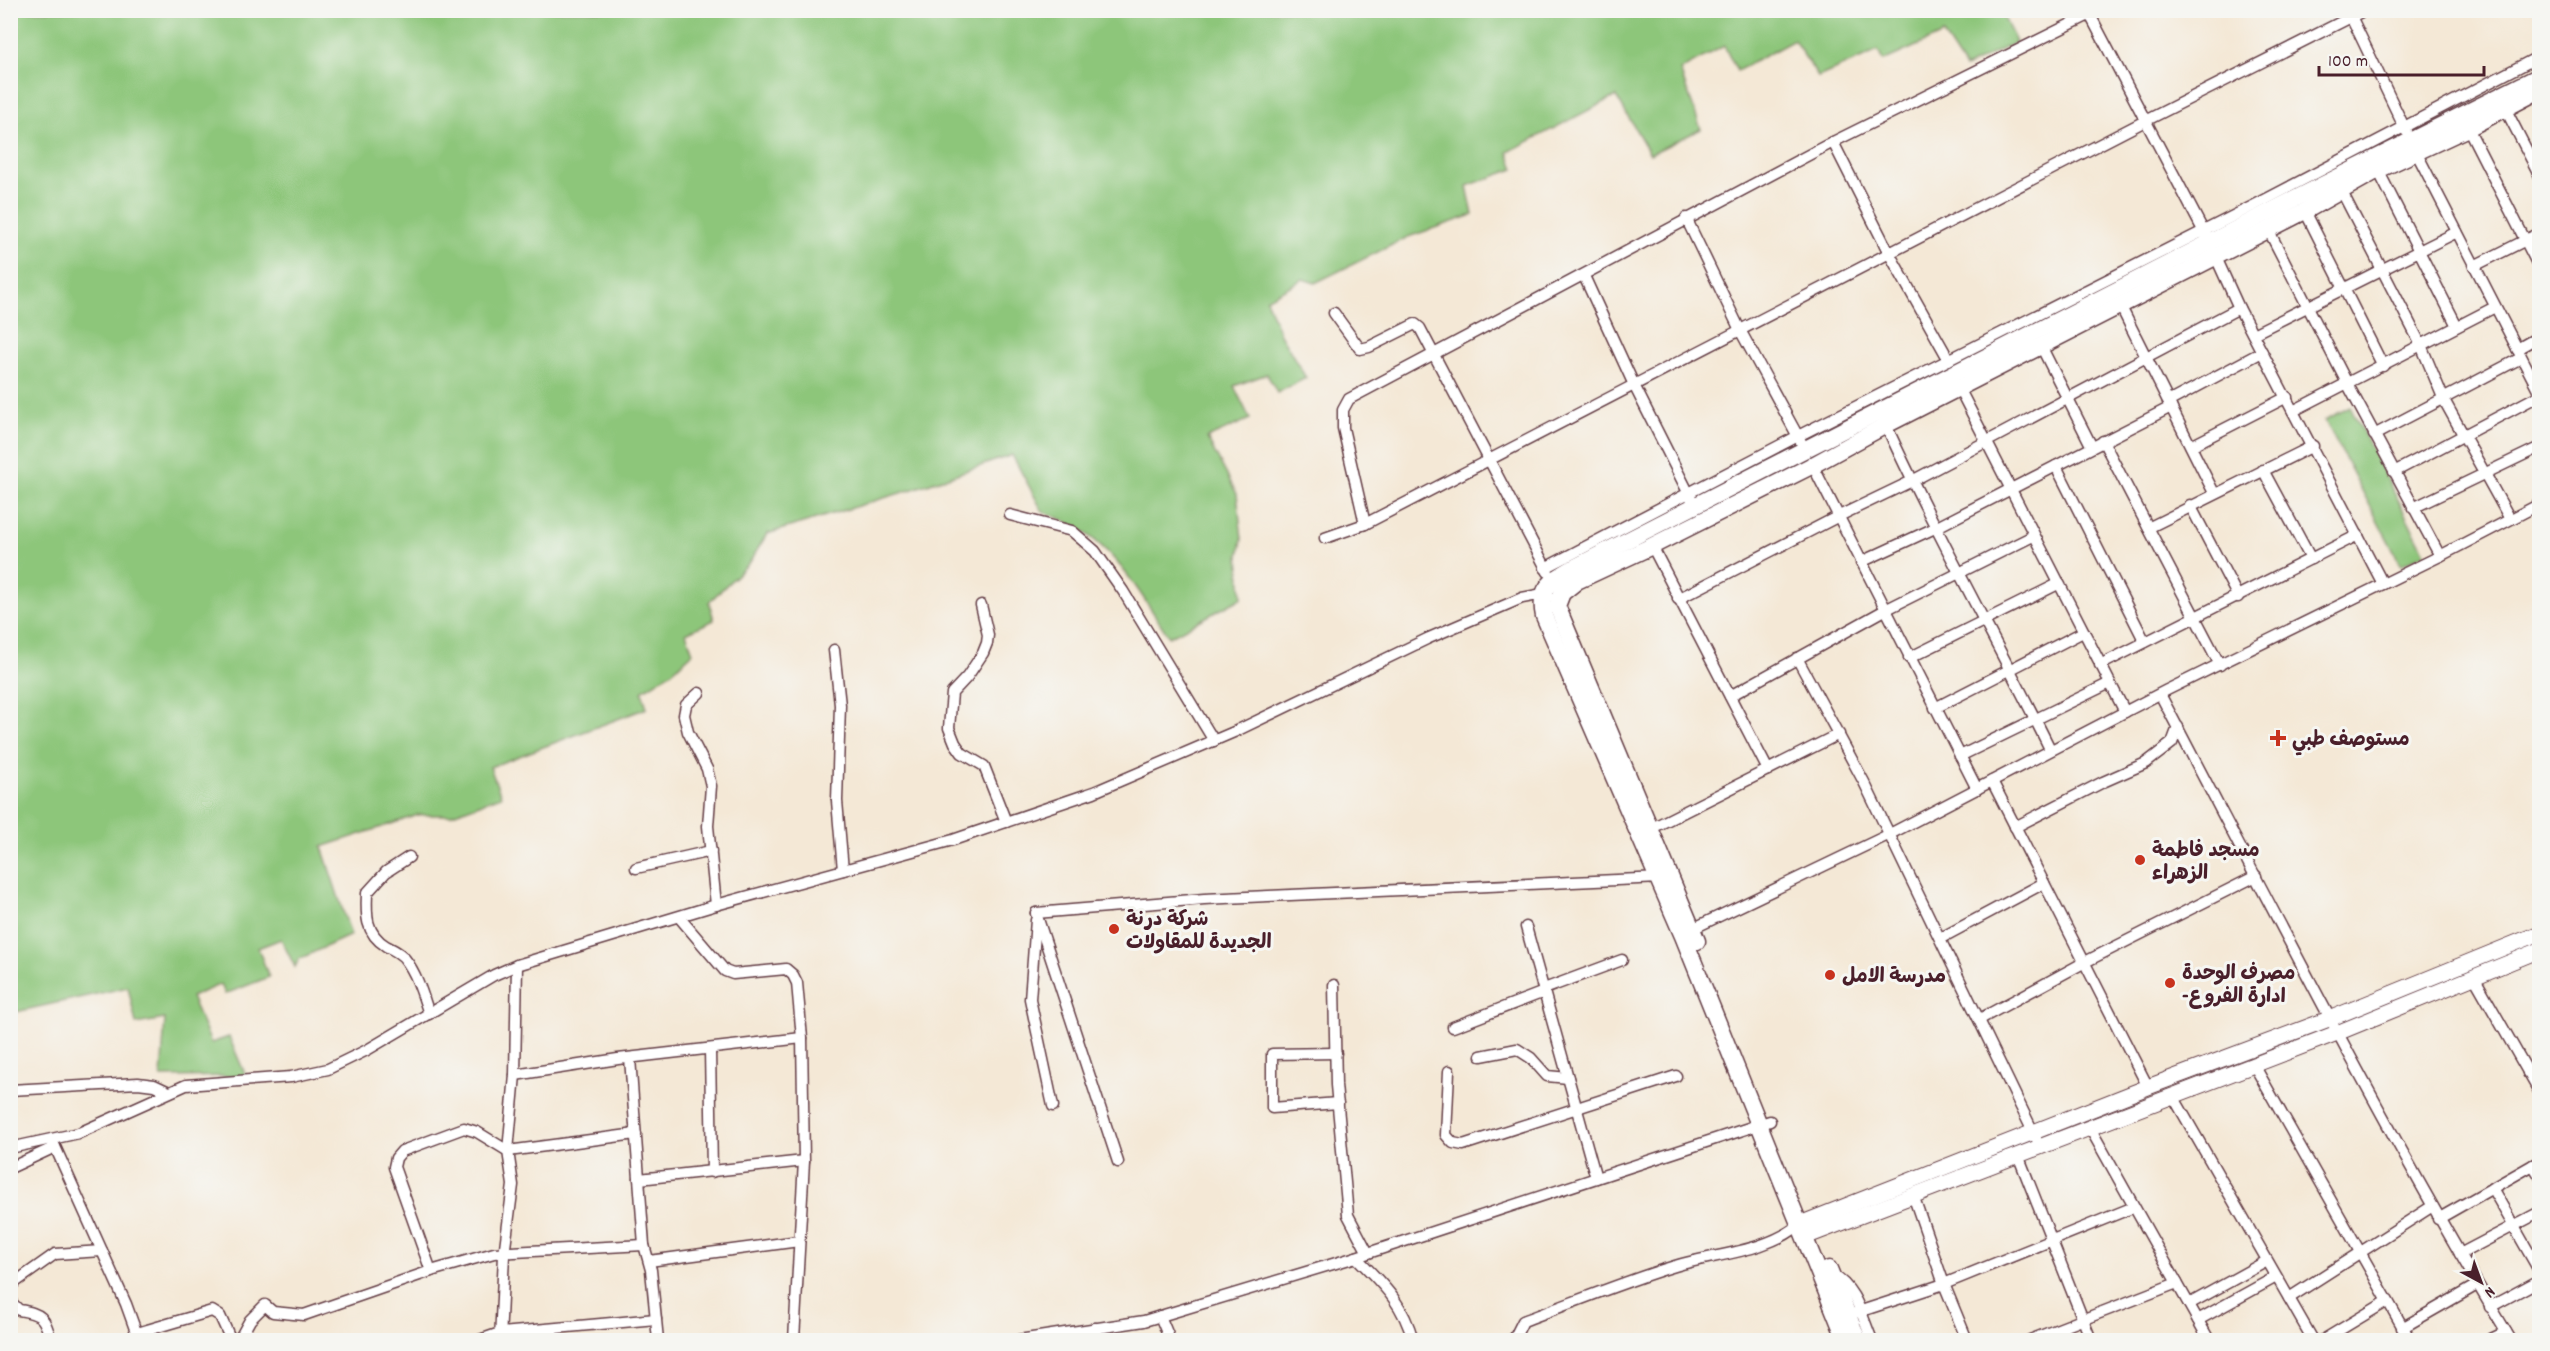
<svg xmlns="http://www.w3.org/2000/svg" width="2550" height="1351" viewBox="0 0 2550 1351" font-family="Dekko,'Playpen Sans Arabic',sans-serif">
<rect width="100%" height="100%" fill="#f6f6f2"/>
<filter id="ink" filterUnits="userSpaceOnUse"><feTurbulence type="fractalNoise" baseFrequency=".0167" numOctaves="2"/><feDisplacementMap in="SourceGraphic" scale="12" xChannelSelector="R" yChannelSelector="G"/><feConvolveMatrix kernelMatrix="1 2 1 2 8 2 1 2 1" color-interpolation-filters="sRGB"/></filter>
<filter id="wash" filterUnits="userSpaceOnUse"><feTurbulence type="fractalNoise" baseFrequency=".008" numOctaves="4" result="noise"/><feDisplacementMap in="SourceGraphic" scale="24" xChannelSelector="R" yChannelSelector="G"/><feGaussianBlur stdDeviation="1.35" result="paint"/><feColorMatrix in="noise" values="0 0 0 0 0 0 0 0 0 0 0 0 0 0 0 0 0 1.4 0 .05"/><feComposite in="paint" operator="in"/></filter>
<g filter="url(#wash)">
<rect width="100%" height="100%" fill="#f4e8d6"/>
<!-- green -->
<g fill="#8dc67a" stroke="#6c7252" stroke-width="1.5">
<path d="M 2000,10 L 2016,42 L 1965,68 L 1943,34 L 1883,61 L 1878,51 L 1818,77 L 1794,40 L 1737,71 L 1724,46 L 1680,70 L 1701,129 L 1650,154 L 1616,96 L 1508,152 L 1514,169 L 1467,186 L 1473,215 L 1408,237 L 1315,283 L 1303,279 L 1266,299 L 1280,334 L 1306,378 L 1277,393 L 1267,374 L 1234,386 L 1250,419 L 1207,438 L 1237,494 L 1242,539 L 1239,556 L 1242,598 L 1169,637 C 1134,584 1107,532 1043,512 L 1012,455 L 910,490 L 767,534 L 750,562 L 709,602 L 714,620 L 686,633 L 693,653 L 672,672 L 642,691 L 647,708 L 490,767 L 501,796 L 450,815 L 418,815 L 322,847 L 351,935 L 299,959 L 295,967 L 281,939 L 258,948 L 269,977 L 225,994 L 221,984 L 191,997 L 211,1043 L 229,1037 L 246,1076 L 161,1077 L 165,1019 L 136,1024 L 128,987 L 11,1013 L 10,11 Z"/>
<path d="M 2350,407 L 2425,553 L 2401,565 L 2325,420 Z"/>
</g>
</g>
<g filter="url(#ink)">
<g fill="none" stroke-linecap="round" stroke-linejoin="round">
<defs>
<g id="minor">
<path d="M 2348,10 L 2406,131"/>
<path d="M 2088,11 L 2206,236"/>
<path d="M 2505,108 L 2540,176"/>
<path d="M 2468,128 L 2540,269"/>
<path d="M 1833,142 L 1889,253 L 1949,360"/>
<path d="M 2414,148 L 2540,393"/>
<path d="M 2378,170 L 2457,326"/>
<path d="M 2341,190 L 2421,345 L 2444,400 L 2510,519"/>
<path d="M 2305,211 L 2383,366"/>
<path d="M 1686,218 L 1740,330 L 1801,442"/>
<path d="M 2268,229 L 2347,383 L 2440,556"/>
<path d="M 2214,253 L 2239,308 L 2383,584"/>
<path d="M 2474,266 L 2540,233"/>
<path d="M 1584,276 L 1634,385 L 1692,500"/>
<path d="M 2120,305 L 2214,493"/>
<path d="M 1334,313 L 1360,349 L 1369,347 L 1415,324 L 1420,328 L 1548,572"/>
<path d="M 2253,334 L 2457,232"/>
<path d="M 2041,346 L 2092,447"/>
<path d="M 2517,349 L 2540,336"/>
<path d="M 1959,388 L 2125,712"/>
<path d="M 2168,402 L 2262,352"/>
<path d="M 2293,411 L 2495,307"/>
<path d="M 1886,425 C 1936,535 1997,641 2050,749"/>
<path d="M 2374,435 L 2521,358"/>
<path d="M 2103,441 L 2220,665"/>
<path d="M 2191,446 L 2287,397"/>
<path d="M 1811,462 L 1977,789"/>
<path d="M 2056,466 L 2145,642"/>
<path d="M 2263,470 L 2311,559"/>
<path d="M 2394,472 L 2540,395"/>
<path d="M 2190,505 L 2238,597"/>
<path d="M 2413,508 L 2540,447"/>
<path d="M 1010,515 L 1072,531 L 1095,551 L 1123,591 L 1214,741"/>
<path d="M 1365,524 L 1343,428 L 1343,410 L 1349,399 L 1833,142 L 2099,10"/>
<path d="M 2150,527 L 2313,446"/>
<path d="M 1325,538 L 1365,524 L 2145,121 L 2365,10"/>
<path d="M 1652,546 L 1768,770"/>
<path d="M 1861,562 L 1937,527 L 2171,407"/>
<path d="M 1545,568 L 1798,436 L 2255,205 L 2540,56"/>
<path d="M 1678,599 L 1837,517 L 1912,481 L 2239,308"/>
<path d="M 981,605 L 988,635 L 987,643 L 983,653 L 967,677 L 952,693 L 949,728 L 955,743 L 962,753 L 984,766 L 1006,822"/>
<path d="M 834,650 L 840,705 L 837,801 L 843,870"/>
<path d="M 1797,658 L 1864,782 L 2036,1138"/>
<path d="M 1909,658 L 2058,584"/>
<path d="M 2100,665 L 2358,535"/>
<path d="M 699,693 L 686,705 L 684,715 L 688,732 L 707,769 L 711,786 L 708,826 L 716,905"/>
<path d="M 2160,694 C 2274,911 2384,1130 2511,1340"/>
<path d="M 1730,696 L 1885,610 L 2033,536"/>
<path d="M 1935,708 L 2083,632"/>
<path d="M 1960,756 L 2110,683"/>
<path d="M 1992,781 L 2148,1087"/>
<path d="M 2015,827 L 2103,782 L 2146,763 L 2172,743 L 2178,727"/>
<path d="M 1650,829 L 1839,734"/>
<path d="M 409,857 L 386,872 L 367,893 C 366,914 365,933 386,946 C 392,949 401,953 405,959 C 417,974 423,996 429,1014"/>
<path d="M 636,868 L 711,851"/>
<path d="M 1036,913 L 1204,899 L 1661,878"/>
<path d="M 1036,913 L 1118,1162"/>
<path d="M 679,917 L 725,971 L 733,974 L 786,969 L 793,975 L 797,983 L 802,1038 L 804,1161 L 794,1340"/>
<path d="M 1036,920 L 1030,999 L 1053,1106"/>
<path d="M 1526,927 L 1596,1178"/>
<path d="M 1688,931 L 1888,835 L 2167,690 L 2440,556 L 2540,504"/>
<path d="M 1941,938 L 2044,883"/>
<path d="M 2474,977 L 2540,1093"/>
<path d="M 1334,985 L 1336,1085 L 1348,1215 L 1368,1253"/>
<path d="M 1544,989 L 1622,960"/>
<path d="M 1980,1019 L 2085,962 L 2256,876"/>
<path d="M 1453,1027 L 1544,992"/>
<path d="M 710,1049 L 712,1172"/>
<path d="M 1336,1053 L 1272,1054 L 1272,1108 L 1338,1103"/>
<path d="M 1481,1056 L 1517,1049 L 1531,1058 L 1547,1076 L 1568,1078"/>
<path d="M 630,1058 L 644,1245 L 651,1270 L 658,1340"/>
<path d="M 2254,1065 L 2410,1340"/>
<path d="M 1449,1071 L 1446,1135 L 1453,1143 L 1463,1145 L 1676,1076"/>
<path d="M 2528,1073 L 2540,1066"/>
<path d="M 515,1075 L 618,1059 L 802,1038"/>
<path d="M 10,1090 L 138,1083 L 154,1085 L 169,1092"/>
<path d="M 2173,1096 L 2313,1340"/>
<path d="M 2090,1128 L 2209,1340"/>
<path d="M 52,1140 L 126,1304 L 139,1340"/>
<path d="M 10,1148 L 79,1133 L 186,1085 L 291,1077 L 328,1069 L 367,1050 L 494,975 L 517,965 L 716,905 L 953,840 L 1094,792 L 1234,732 L 1429,638 L 1522,598 L 1543,594 L 1549,596"/>
<path d="M 2018,1155 L 2091,1340"/>
<path d="M 2533,1165 L 2540,1176"/>
<path d="M 10,1168 L 55,1147"/>
<path d="M 639,1179 L 804,1161"/>
<path d="M 2492,1188 L 2540,1272"/>
<path d="M 1913,1195 L 1944,1284 L 1967,1340"/>
<path d="M 2438,1219 L 2540,1161"/>
<path d="M 2460,1254 L 2540,1212"/>
<path d="M 1356,1257 C 1383,1285 1402,1301 1413,1340"/>
<path d="M 649,1261 L 799,1241"/>
<path d="M 431,1271 L 394,1167 L 396,1158 L 402,1151 L 464,1128 L 477,1132 L 508,1151 L 636,1134"/>
<path d="M 1832,1275 C 1856,1287 1862,1317 1872,1340"/>
<path d="M 10,1286 L 55,1254 L 102,1251"/>
<path d="M 2289,1298 L 2431,1207"/>
<path d="M 10,1301 L 19,1310 C 43,1314 44,1317 51,1340"/>
<path d="M 2189,1304 L 2267,1261"/>
<path d="M 2490,1307 L 2540,1280"/>
<path d="M 1849,1315 L 1944,1284 L 2134,1207"/>
<path d="M 1160,1316 L 1170,1340"/>
<path d="M 2198,1320 L 2276,1277"/>
<path d="M 1095,1328 L 1097,1340"/>
<path d="M 2402,1328 L 2477,1285"/>
<path d="M 137,1333 L 212,1311 L 220,1316 L 231,1340"/>
<path d="M 239,1340 L 250,1320 L 265,1305 L 273,1312 L 304,1315 L 431,1271 L 494,1253 L 644,1245"/>
<path d="M 480,1340 L 500,1333 L 656,1319"/>
<path d="M 500,1340 L 504,1255 L 513,1185 L 508,1151 L 515,1075 L 517,965"/>
<path d="M 1019,1340 L 1144,1321 L 1356,1257 L 1770,1121"/>
<path d="M 1511,1340 L 1514,1339 L 1523,1321 C 1572,1303 1625,1281 1675,1266 C 1714,1254 1768,1252 1800,1224"/>
<path d="M 2030,1340 L 2177,1283"/>
<path d="M 2323,1340 L 2386,1302"/>
<path d="M 2489,1340 L 2506,1332"/>
</g>
<g id="secondary">
<path d="M 1800,1224 L 2148,1087 L 2329,1019 L 2540,933"/>
<path d="M 1805,1237 L 2337,1033 L 2540,950"/>
</g>
<g id="primary">
<path d="M 1697,941 L 1557,606 L 1562,593 L 1577,581 L 1652,546 L 1813,465 L 1886,425 L 2305,211 L 2378,170 L 2468,128 L 2540,90"/>
<path d="M 1829,1269 L 1858,1340"/>
<path d="M 1846,1340 L 1683,936 L 1544,616 C 1538,588 1551,581 1573,568 L 2324,184 L 2540,76"/>
</g>
</defs>
<!-- minor casing -->
<use href="#minor" stroke="#643d45" stroke-width="13"/>
<!-- secondary casing -->
<use href="#secondary" stroke="#643d45" stroke-width="17"/>
<!-- primary casing -->
<use href="#primary" stroke="#643d45" stroke-width="19"/>
<!-- minor -->
<use href="#minor" stroke="#fff" stroke-width="10"/>
<!-- secondary -->
<use href="#secondary" stroke="#fff" stroke-width="15"/>
<!-- primary -->
<use href="#primary" stroke="#fff" stroke-width="16"/>
</g>
</g>
<!-- markers -->
<g fill="#c8321e" stroke="#f6f6f2" stroke-width="2">
<path d="M2275 729h6v6h6v6h-6v6h-6v-6h-6v-6h6z"/>
<circle cx="2140" cy="860" r="6"/>
<circle cx="1114" cy="929" r="6"/>
<circle cx="1830" cy="975" r="6"/>
<circle cx="2170" cy="983" r="6"/>
</g>
<g text-anchor="middle" stroke-width="6" stroke-linejoin="round" paint-order="stroke">
<!-- poi labels -->
<g font-size="20" font-weight="bold" fill="#4a1f2b" stroke="#f6f6f2" text-anchor="start">
<text x="2292" y="745">مستوصف طبي</text>
<text x="2152" y="856">مسجد فاطمة<tspan x="2152" dy="23">الزهراء</tspan></text>
<text x="1126" y="925">شركة درنة<tspan x="1126" dy="23">الجديدة للمقاولات</tspan></text>
<text x="2182" y="979">مصرف الوحدة<tspan x="2182" dy="23">-ادارة الفروع</tspan></text>
<text x="1842" y="982">مدرسة الامل</text>
</g>
</g>
<!-- margin -->
<rect width="2550" height="1351" fill="none" stroke="#f6f6f2" stroke-width="36"/>
<!-- north arrow -->
<g transform="translate(2481 1282) rotate(139)" stroke="#f6f6f2" stroke-width="4.5" paint-order="stroke">
<path d="M0-4.5L10 22L0 15L-10 22Z" fill="#4a1f2b"/>
<text y="-9" font-size="16" font-weight="bold" text-anchor="middle" fill="#4a1f2b">N</text>
</g>
<!-- scale -->
<path d="M2319 66v9h165v-9" fill="none" stroke="#4a1f2b" stroke-width="3"/>
<text x="2328" y="66" font-size="18" fill="#4a1f2b" stroke="#f6f6f2" stroke-width="4.5" paint-order="stroke">100 m</text>
</svg>
